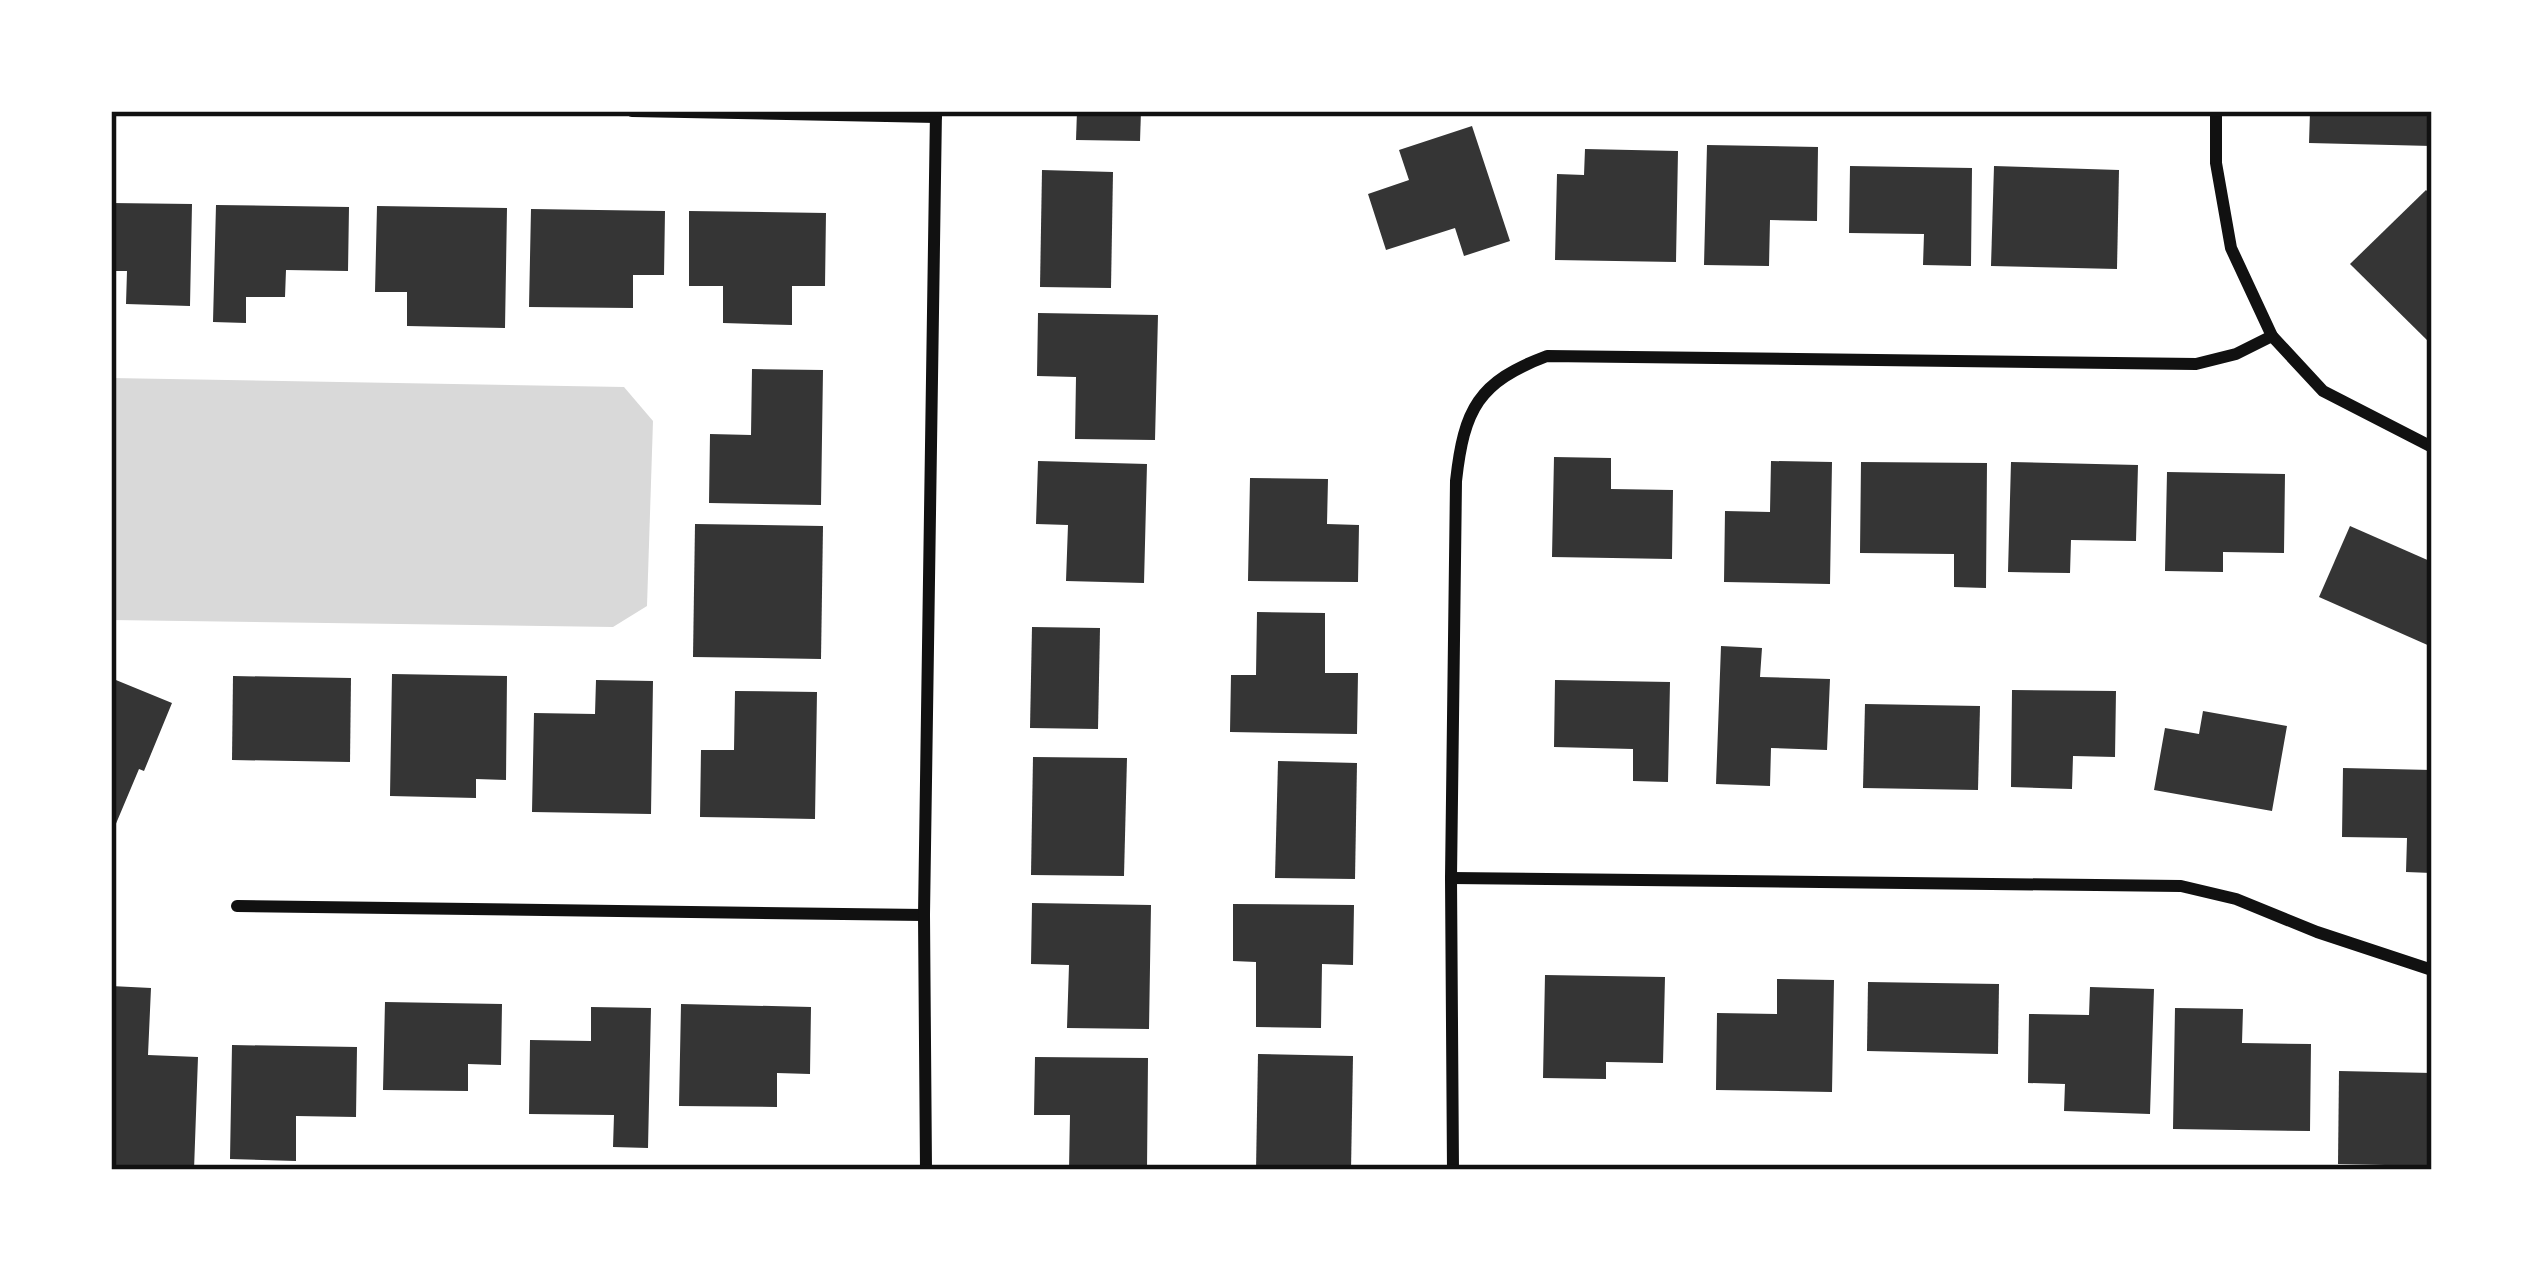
<svg xmlns="http://www.w3.org/2000/svg" width="2543" height="1281" viewBox="0 0 2543 1281" font-family="Quicksand,sans-serif">
<rect width="100%" height="100%" fill="#fff"/>
<!-- water -->
<path fill="#d9d9d9" d="M 111,378 L 624,387 L 653,421 L 647,606 L 613,627 L 111,620 Z"/>
<!-- building -->
<g fill="#353535">
<path d="M 1077,111 L 1141,111 L 1140,141 L 1076,140 Z"/>
<path d="M 2310,111 L 2432,111 L 2432,146 L 2309,143 Z"/>
<path d="M 1472,126 L 1510,241 L 1464,256 L 1455,228 L 1386,250 L 1368,194 L 1409,180 L 1399,150 Z"/>
<path d="M 1707,145 L 1818,147 L 1817,221 L 1770,220 L 1769,266 L 1704,265 Z"/>
<path d="M 1585,149 L 1678,151 L 1676,262 L 1555,260 L 1557,174 L 1584,175 Z"/>
<path d="M 1850,166 L 1972,168 L 1971,266 L 1923,265 L 1924,234 L 1849,233 Z"/>
<path d="M 1994,166 L 2119,170 L 2117,269 L 1991,266 Z"/>
<path d="M 1042,170 L 1113,172 L 1111,288 L 1040,287 Z"/>
<path d="M 2426,190 L 2432,196 L 2432,345 L 2350,264 Z"/>
<path d="M 111,203 L 192,204 L 190,306 L 126,304 L 127,271 L 111,271 Z"/>
<path d="M 216,205 L 349,207 L 348,271 L 286,270 L 285,297 L 246,297 L 246,323 L 213,322 Z"/>
<path d="M 377,206 L 507,208 L 505,328 L 407,326 L 407,292 L 375,292 Z"/>
<path d="M 531,209 L 665,211 L 664,275 L 633,275 L 633,308 L 529,307 Z"/>
<path d="M 689,211 L 826,213 L 825,286 L 792,286 L 792,325 L 723,323 L 723,286 L 689,286 Z"/>
<path d="M 1038,313 L 1158,315 L 1155,440 L 1075,439 L 1076,377 L 1037,376 Z"/>
<path d="M 752,369 L 823,370 L 821,505 L 709,503 L 710,434 L 751,435 Z"/>
<path d="M 1554,457 L 1611,458 L 1611,489 L 1673,490 L 1672,559 L 1552,557 Z"/>
<path d="M 1038,461 L 1147,464 L 1144,583 L 1066,581 L 1068,525 L 1036,524 Z"/>
<path d="M 1771,461 L 1832,462 L 1830,584 L 1724,582 L 1725,511 L 1770,512 Z"/>
<path d="M 1861,462 L 1987,463 L 1986,588 L 1954,587 L 1954,554 L 1860,553 Z"/>
<path d="M 2011,462 L 2138,465 L 2136,541 L 2071,540 L 2070,573 L 2008,572 Z"/>
<path d="M 2167,472 L 2285,474 L 2284,553 L 2223,552 L 2223,572 L 2165,571 Z"/>
<path d="M 1250,478 L 1328,479 L 1327,524 L 1359,525 L 1358,582 L 1248,581 Z"/>
<path d="M 695,524 L 823,526 L 821,659 L 693,657 Z"/>
<path d="M 2350,526 L 2432,562 L 2432,647 L 2319,597 Z"/>
<path d="M 1257,612 L 1325,613 L 1325,673 L 1358,673 L 1357,734 L 1230,732 L 1231,675 L 1256,675 Z"/>
<path d="M 1032,627 L 1100,628 L 1098,729 L 1030,728 Z"/>
<path d="M 1721,646 L 1762,648 L 1760,677 L 1830,679 L 1827,750 L 1771,748 L 1770,786 L 1716,784 Z"/>
<path d="M 392,674 L 507,676 L 506,780 L 476,779 L 476,798 L 390,796 Z"/>
<path d="M 233,676 L 351,678 L 350,762 L 232,760 Z"/>
<path d="M 111,678 L 172,703 L 144,771 L 139,769 L 115,826 L 111,824 Z"/>
<path d="M 596,680 L 653,681 L 651,814 L 532,812 L 534,713 L 595,714 Z"/>
<path d="M 1555,680 L 1670,682 L 1668,782 L 1633,781 L 1633,749 L 1554,747 Z"/>
<path d="M 2012,690 L 2116,691 L 2115,757 L 2073,756 L 2072,789 L 2011,787 Z"/>
<path d="M 735,691 L 817,692 L 815,819 L 700,817 L 701,750 L 734,750 Z"/>
<path d="M 1865,704 L 1980,706 L 1978,790 L 1863,788 Z"/>
<path d="M 2203,711 L 2287,726 L 2272,811 L 2154,790 L 2165,728 L 2199,734 Z"/>
<path d="M 1033,757 L 1127,758 L 1124,876 L 1031,875 Z"/>
<path d="M 1278,761 L 1357,763 L 1355,879 L 1275,878 Z"/>
<path d="M 2343,768 L 2432,770 L 2432,873 L 2406,872 L 2407,838 L 2342,837 Z"/>
<path d="M 1032,903 L 1151,905 L 1149,1029 L 1067,1028 L 1069,965 L 1031,964 Z"/>
<path d="M 1233,904 L 1354,905 L 1353,965 L 1322,964 L 1321,1028 L 1256,1027 L 1256,962 L 1233,961 Z"/>
<path d="M 1545,975 L 1665,977 L 1663,1063 L 1606,1062 L 1606,1079 L 1543,1078 Z"/>
<path d="M 1777,979 L 1834,980 L 1832,1092 L 1716,1090 L 1717,1013 L 1777,1014 Z"/>
<path d="M 1868,982 L 1999,984 L 1998,1054 L 1867,1051 Z"/>
<path d="M 111,986 L 151,988 L 148,1055 L 198,1057 L 194,1170 L 111,1170 Z"/>
<path d="M 2090,987 L 2154,989 L 2150,1114 L 2064,1111 L 2065,1084 L 2028,1083 L 2029,1014 L 2089,1015 Z"/>
<path d="M 385,1002 L 502,1004 L 501,1065 L 468,1064 L 468,1091 L 383,1090 Z"/>
<path d="M 681,1004 L 811,1007 L 810,1074 L 777,1073 L 777,1107 L 679,1106 Z"/>
<path d="M 591,1007 L 651,1008 L 648,1148 L 613,1147 L 614,1115 L 529,1114 L 530,1040 L 591,1041 Z"/>
<path d="M 2175,1008 L 2243,1009 L 2242,1043 L 2311,1044 L 2310,1131 L 2173,1129 Z"/>
<path d="M 232,1045 L 357,1047 L 356,1117 L 296,1116 L 296,1161 L 230,1159 Z"/>
<path d="M 1258,1054 L 1353,1056 L 1351,1170 L 1256,1170 Z"/>
<path d="M 1035,1057 L 1148,1058 L 1147,1170 L 1069,1170 L 1070,1115 L 1034,1115 Z"/>
<path d="M 2339,1071 L 2432,1073 L 2432,1166 L 2338,1164 Z"/>
</g>
<g fill="none" stroke-linecap="round" stroke-linejoin="round">
<!-- minor -->
<g stroke="#111" stroke-width="12">
<path d="M 632,111 L 936,117"/>
<path d="M 2216,111 L 2216,163 L 2231,248 L 2272,336"/>
<path d="M 1451,878 L 2181,886 L 2236,899 L 2317,932 L 2432,970"/>
<path d="M 237,906 L 924,915"/>
<path d="M 926,1170 L 924,915 L 936,111"/>
<path d="M 1453,1170 L 1451,878 L 1456,481 C 1464,409 1478,382 1547,356 L 2196,364 L 2236,354 L 2272,336 L 2323,391 L 2432,447"/>
</g>
</g>
<!-- border -->
<rect width="2543" height="1281" fill="none" stroke="#ffffff" stroke-width="228"/>
<rect x="114" y="114" width="2315" height="1053" fill="none" stroke="#111" stroke-width="4.5"/>
</svg>
